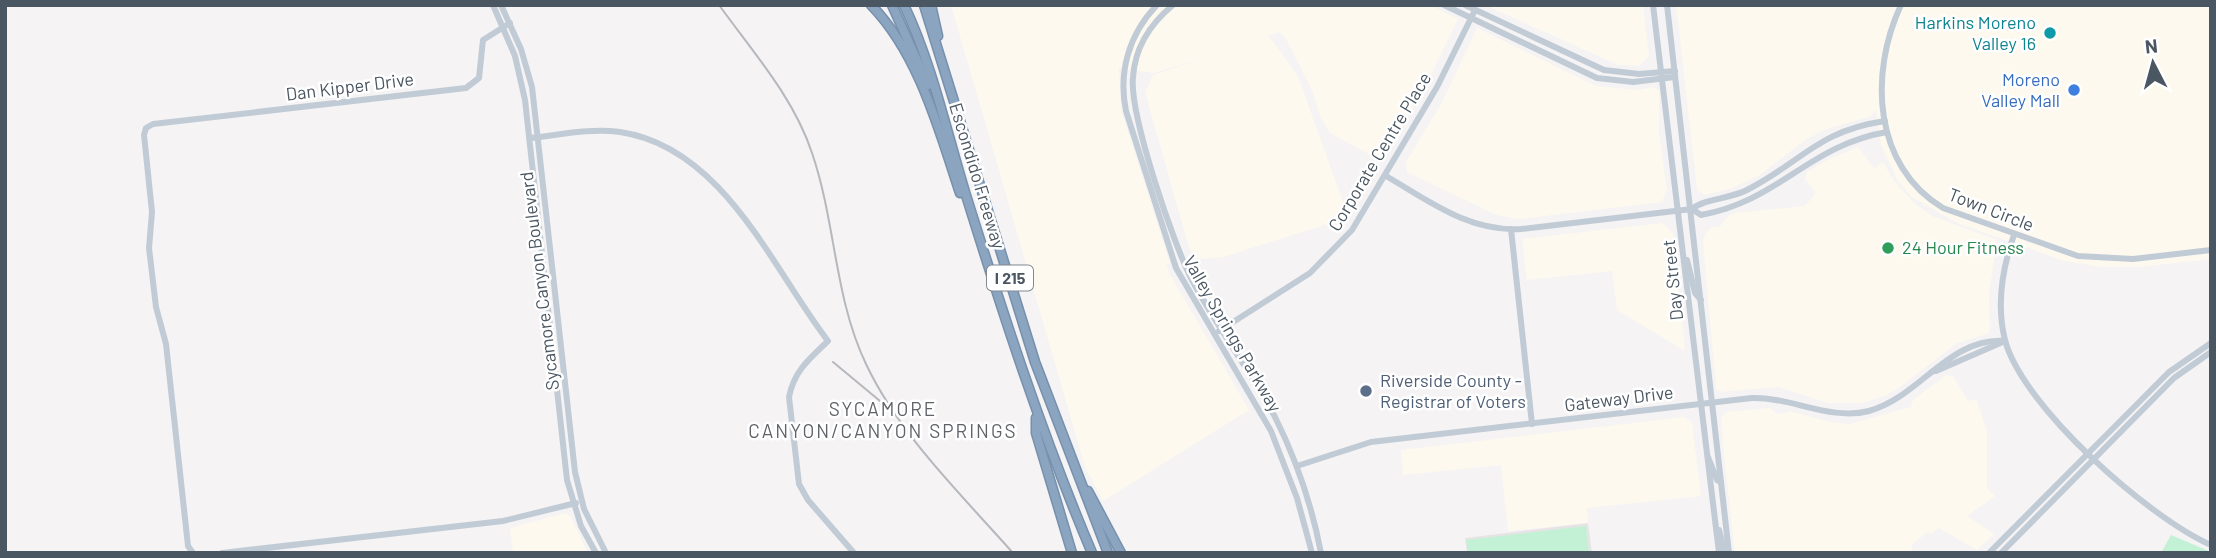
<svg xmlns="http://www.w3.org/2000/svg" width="2216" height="558" viewBox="0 0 2216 558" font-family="Barlow,sans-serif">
<rect width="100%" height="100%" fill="#f5f3f3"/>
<!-- commercial -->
<g fill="#fdf9ef">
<path d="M 951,5 L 1429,5 L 1458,19 L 1429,79 L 1382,161 L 1330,133 L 1321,118 L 1312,90 L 1285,37 L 1278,32 L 1269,36 L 1298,76 L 1344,205 L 1337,221 L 1223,257 L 1198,259 L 1189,248 L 1145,92 L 1153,75 L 1210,56 L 1154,73 L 1119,68 L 1121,109 L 1170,264 L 1166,265 L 1169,273 L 1249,410 L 1103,501 L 1085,467 Z"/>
<path d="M 1485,5 L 1643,5 L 1649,56 L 1639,66 L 1618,65 Z"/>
<path d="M 1676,5 L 2211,5 L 2211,259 L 2140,267 L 2102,267 L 2064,261 L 1957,223 L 1912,197 L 1898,181 L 1881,145 L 1876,110 L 1871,116 L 1827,129 L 1807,139 L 1758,176 L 1730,189 L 1704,195 L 1697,189 Z"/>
<path d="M 1477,28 L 1596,86 L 1638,90 L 1653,87 L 1659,91 L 1659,133 L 1667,190 L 1662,202 L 1519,219 L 1496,215 L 1407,172 L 1406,162 L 1441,104 Z"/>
<path d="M 1858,147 L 1874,168 L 1883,162 L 1894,181 L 1914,203 L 1932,216 L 1997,240 L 1989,294 L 1990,333 L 1957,343 L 1905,383 L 1887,395 L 1862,403 L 1828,403 L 1778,387 L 1720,392 L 1716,388 L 1703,240 L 1706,233 L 1712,227 L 1719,227 L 1728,216 L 1735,213 L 1805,206 L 1816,193 L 1805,179 L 1807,172 L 1827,160 Z"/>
<path d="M 1662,223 L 1673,233 L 1685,351 L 1617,310 L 1612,271 L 1527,280 L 1522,239 Z"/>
<path d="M 1946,375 L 1953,376 L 1968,401 L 1976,399 L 1987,431 L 1987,488 L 1995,496 L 1967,516 L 1994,534 L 1977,550 L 1939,528 L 1931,534 L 1928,532 L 1911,545 L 1914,553 L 1735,553 L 1723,446 L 1721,418 L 1726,412 L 1770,408 L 1776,413 L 1784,414 L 1790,411 L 1830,422 L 1850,424 L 1911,407 L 1913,400 Z"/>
<path d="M 1684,417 L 1692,422 L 1701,496 L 1587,508 L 1588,523 L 1508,531 L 1501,465 L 1403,475 L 1401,450 Z"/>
<path d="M 566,513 L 571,517 L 588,553 L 513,553 L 510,528 Z"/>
</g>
<!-- education -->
<path fill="#e6e4e5" d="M 1588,523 L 1592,553 L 1467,553 L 1465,538 Z"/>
<!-- park -->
<g fill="#c3f1d5">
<path d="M 1586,526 L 1589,553 L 1468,553 L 1466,540 Z"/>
<path d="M 2171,535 L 2211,552 L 2211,553 L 2161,553 Z"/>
</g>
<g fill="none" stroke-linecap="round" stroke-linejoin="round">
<defs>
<g id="highway">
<path d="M 871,5 C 919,54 939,130 960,193"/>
<path d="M 892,5 L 928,85"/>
<path d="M 904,5 C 932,64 946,130 965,192 C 1003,314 1042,435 1092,553"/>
<path d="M 924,5 L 1035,362 L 1108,553"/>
<path d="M 931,5 L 938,36"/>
<path d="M 1036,418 L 1036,433 L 1072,553"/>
<path d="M 1088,491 L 1121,553"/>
</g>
</defs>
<!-- highway casing -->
<use href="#highway" stroke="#7690ad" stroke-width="11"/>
<!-- secondary -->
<g stroke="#c1cbd6" stroke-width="6">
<path d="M 493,5 L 515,56 L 525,100 L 567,480 L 581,526 L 596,553"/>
<path d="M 501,5 L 521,49 L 532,87 L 575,472 L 584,509 L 606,553"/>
<path d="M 1157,5 C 1129,34 1118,72 1126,111 L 1176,268 L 1271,431 L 1297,498 L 1312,553"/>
<path d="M 1173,5 C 1150,24 1135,47 1133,77 C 1129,114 1174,246 1192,280 C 1217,327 1250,370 1275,417 C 1296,459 1312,506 1321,553"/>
<path d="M 1444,5 L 1597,78 L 1633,82 L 1675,77"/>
<path d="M 1465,5 L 1604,70 L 1639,74 L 1675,71"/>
<path d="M 1653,5 L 1719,553"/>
<path d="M 1667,5 L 1729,553"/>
<path d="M 1901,5 C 1869,73 1873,166 1943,208 L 2078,256 L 2133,259 L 2211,250"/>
<path d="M 530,138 C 559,135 590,128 620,132 C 723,147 772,268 828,341 C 810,358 794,371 789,397 L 799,484 L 808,500 L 854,553"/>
<path d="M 1386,176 C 1429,201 1469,232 1521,229 L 1692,209 C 1706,198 1730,199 1747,190 C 1802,162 1817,131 1885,121"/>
<path d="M 1692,209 L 1701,215 C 1779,201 1809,145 1887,132"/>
<path d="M 1511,229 L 1532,424"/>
<path d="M 2014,235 C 2002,269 1996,304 2005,340 C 2022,406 2149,518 2211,545"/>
<path d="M 1687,260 L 1695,293 L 1701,300"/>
<path d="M 1219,331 L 1310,273 L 1352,230 L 1437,87 L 1475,10"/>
<path d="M 1936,371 L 2005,341"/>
<path d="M 1708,457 L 1717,480 L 1721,482"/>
<path d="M 1297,466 L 1371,442 L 1752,398 C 1792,397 1830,421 1869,411 C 1920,397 1949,337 2005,341"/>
<path d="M 1719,530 L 1725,553"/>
<path d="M 193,553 L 188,546 L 166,344 L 156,307 L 149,248 L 152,212 L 144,135 L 146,128 L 153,124 L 466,88 L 479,78 L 483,40 L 510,23"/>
<path d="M 222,553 L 503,521 L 576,503"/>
<path d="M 1989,553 L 2169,372 L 2211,343"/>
<path d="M 2001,553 L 2174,378 L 2211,352"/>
</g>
<!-- highway -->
<use href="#highway" stroke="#8ba5c1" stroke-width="8"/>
<!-- rail -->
<g stroke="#b5b8bd" stroke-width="2">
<path d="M 719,5 C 753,52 794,98 812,153 C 836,223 834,297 866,364 C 900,436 961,494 1013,553"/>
<path d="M 833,362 L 880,401"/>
</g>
</g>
<!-- markers -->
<circle fill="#0f9aa8" stroke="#fff" stroke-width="2.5" cx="2050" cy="33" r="7"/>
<circle fill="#3f7fe0" stroke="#fff" stroke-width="2.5" cx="2074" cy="90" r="7"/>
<circle fill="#2e9e5b" stroke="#fff" stroke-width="2.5" cx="1888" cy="248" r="7"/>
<circle fill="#5c6f8a" stroke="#fff" stroke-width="2.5" cx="1366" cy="391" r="7"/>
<g text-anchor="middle" stroke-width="5" stroke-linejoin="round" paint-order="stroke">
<!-- shield labels -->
<rect fill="#fff" stroke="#808990" stroke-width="2" x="987" y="265.5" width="46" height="25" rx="5"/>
<g font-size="16" font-weight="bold" fill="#4a5661">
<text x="1010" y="284">I 215</text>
</g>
<!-- culture labels -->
<g font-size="18" fill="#0d838f" stroke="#fff" text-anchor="end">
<text x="2036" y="29">Harkins Moreno<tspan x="2036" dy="21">Valley 16</tspan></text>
</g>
<!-- shop labels -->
<g font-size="18" fill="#366cbe" stroke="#fff" text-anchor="end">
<text x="2060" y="86">Moreno<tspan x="2060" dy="21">Valley Mall</tspan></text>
</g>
<!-- street labels -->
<g font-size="18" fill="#4a5661" stroke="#fff">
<text transform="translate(350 87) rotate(-7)" y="6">Dan Kipper Drive</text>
<text transform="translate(1380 152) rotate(-59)" y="6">Corporate Centre Place</text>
<text transform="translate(977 176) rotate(73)" y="6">Escondido Freeway</text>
<text transform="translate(1991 210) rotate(21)" y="6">Town Circle</text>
<text transform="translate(1673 280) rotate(-96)" y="6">Day Street</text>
<text transform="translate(540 281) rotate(-97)" y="6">Sycamore Canyon Boulevard</text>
<text transform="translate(1232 334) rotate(60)" y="6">Valley Springs Parkway</text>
<text transform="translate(1619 399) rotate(-7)" y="6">Gateway Drive</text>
</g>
<!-- leisure labels -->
<g font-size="18" fill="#27864d" stroke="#fff" text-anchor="start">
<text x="1902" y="254">24 Hour Fitness</text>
</g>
<!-- service labels -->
<g font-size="18" fill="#4e5e75" stroke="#fff" text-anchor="start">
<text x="1380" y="387">Riverside County -<tspan x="1380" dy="21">Registrar of Voters</tspan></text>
</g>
<!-- neighbourhood labels -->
<g font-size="19" letter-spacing="2" fill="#5f6368" stroke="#fff">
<text x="883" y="416">SYCAMORE<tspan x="883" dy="22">CANYON/CANYON SPRINGS</tspan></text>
</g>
</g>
<!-- border -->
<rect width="2216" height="558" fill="none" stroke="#4a5661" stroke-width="14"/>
<!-- north arrow -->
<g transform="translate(2153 63) rotate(354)" stroke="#ffffff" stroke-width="5" paint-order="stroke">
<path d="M0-5L12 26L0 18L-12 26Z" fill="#4a5661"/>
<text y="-10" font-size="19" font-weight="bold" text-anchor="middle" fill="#4a5661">N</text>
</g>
</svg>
